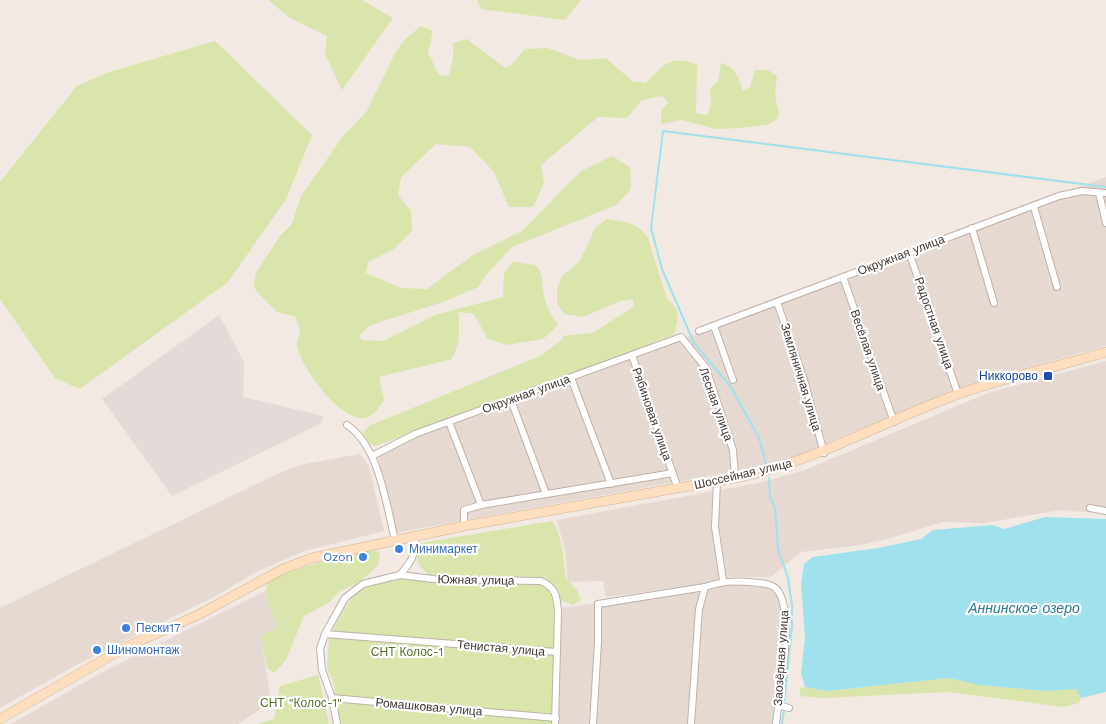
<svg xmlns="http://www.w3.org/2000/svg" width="1106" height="724" viewBox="0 0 1106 724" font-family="'Work Sans',sans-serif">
<rect width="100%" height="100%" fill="#f1e9e2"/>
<!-- residential -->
<g fill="#e5d9d1">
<path d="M 1106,177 L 1106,346 L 1002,375 L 936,398 L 829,442 L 816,450 L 764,466 L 395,533 L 378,456 L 403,442 L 1004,220 L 1046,199 Z"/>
<path d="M 1106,361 L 1106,514 L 1061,510 L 984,523 L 942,522 L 891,538 L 861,545 L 801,552 L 771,577 L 727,577 L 702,584 L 606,597 L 603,581 L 568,582 L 565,550 L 557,520 L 763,482 L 805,470 L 988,393 Z"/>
<path d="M 360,454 L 369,466 L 384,531 L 304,551 L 254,573 L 216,596 L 78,664 L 0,708 L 0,608 L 273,476 L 300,465 Z"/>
<path d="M 717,583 L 766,585 L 776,591 L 783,603 L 784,622 L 772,724 L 557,724 L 559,642 L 562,608 L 709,587 Z"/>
<path d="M 265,591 L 278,627 L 261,636 L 271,702 L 238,724 L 11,724 L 101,673 Z"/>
</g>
<!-- industrial -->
<path fill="#e2dbd8" d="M 219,315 L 244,362 L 243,397 L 323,416 L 323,420 L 322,423 L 172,496 L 102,399 Z"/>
<!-- green -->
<g fill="#dae5ab">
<path d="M 268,0 L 362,0 L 393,18 L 342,90 L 325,54 L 327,36 L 290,18 Z"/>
<path d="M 477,0 L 581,0 L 565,20 L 481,9 Z"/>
<path d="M 421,26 L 433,31 L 428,53 L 439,75 L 449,76 L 453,59 L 453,43 L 467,39 L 505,68 L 511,65 L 525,49 L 548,48 L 580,60 L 606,58 L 632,81 L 646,83 C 663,65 671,54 697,65 L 696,113 L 708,115 L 711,102 L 710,89 L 718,81 L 721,63 C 736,68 738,76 743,91 L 750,87 L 755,70 L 768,70 L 777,76 L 775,96 L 779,113 L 776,120 L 767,125 L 740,128 L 716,129 L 682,120 L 661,124 L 661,111 L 668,103 L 663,96 L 642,100 L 627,118 L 598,117 L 541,165 L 544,183 L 533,207 L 509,207 L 494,172 L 470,147 L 436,144 L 401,177 L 398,195 L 411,211 L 412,231 L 394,249 L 368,262 L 366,273 L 401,288 L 427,289 L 473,255 L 522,231 L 581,171 L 612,156 L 630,167 L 631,189 L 616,205 L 512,247 L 486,275 L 478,287 L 446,301 L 371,325 L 359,335 L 362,340 L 383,341 L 435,315 L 503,297 L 504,273 L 513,262 L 536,265 C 545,278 541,282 544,296 C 546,307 552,316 558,325 L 543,339 L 506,345 L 487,338 L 474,314 L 458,312 C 460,330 460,343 452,359 L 379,377 L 384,400 C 379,408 373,416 364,418 C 340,421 301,367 297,346 C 296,341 300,336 300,331 C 300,326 296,321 295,316 L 277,312 L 256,291 L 254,285 L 256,273 L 280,236 L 292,224 L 301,196 L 344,135 L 367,111 L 393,57 L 403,41 Z"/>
<path d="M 215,41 L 312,135 L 286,199 L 228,282 L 80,389 L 55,378 L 0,299 L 0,182 L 77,86 L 106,73 Z"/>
<path d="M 607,219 C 624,222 638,222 648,238 L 667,299 C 681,310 679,318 674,334 L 613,359 L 375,446 L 369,443 L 363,432 L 371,425 L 540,356 L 562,340 L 563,336 L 593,333 L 633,307 L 633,299 L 620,301 L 583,317 L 565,314 L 557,304 L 557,288 L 563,275 L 580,261 L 595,228 Z"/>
<path d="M 552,521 C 563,536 563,560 566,578 L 577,590 L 581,600 L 573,605 L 554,598 L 552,724 L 341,724 L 333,681 L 327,667 L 329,639 L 343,609 L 358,591 L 390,579 L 437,581 C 423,570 410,562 421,543 Z"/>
<path d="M 373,549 L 380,553 L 378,565 L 360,582 L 340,591 L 330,602 L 304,616 L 286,660 L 274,673 L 267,668 L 261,635 L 278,627 C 273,613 260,591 270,578 L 349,553 Z"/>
<path d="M 318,675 L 329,724 L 257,724 L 274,719 L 280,686 Z"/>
<path d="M 949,678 C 991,687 1033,692 1076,689 L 1081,698 L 1079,703 L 1064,707 L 948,692 L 823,698 L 800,696 L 800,688 L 805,687 L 828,691 Z"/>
</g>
<!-- water -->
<path fill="#9fe2ed" d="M 1045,517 L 1106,519 L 1106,692 L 1081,698 L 1076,689 L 1046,691 L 979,685 L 949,678 L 828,691 L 805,687 L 801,673 L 805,637 L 801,584 L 804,564 L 813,557 L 878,548 L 921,539 L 933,530 L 993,525 L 1004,529 Z"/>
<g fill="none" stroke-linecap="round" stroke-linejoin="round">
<!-- stream -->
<g stroke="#9fe2ed" stroke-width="2">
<path d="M 766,464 L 759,438 L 731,387 L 694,343 L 662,269 L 651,228 L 663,131 L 1106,187"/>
<path d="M 769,478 L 770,498 L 775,507 L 778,549 L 788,578 L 792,605 L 792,626 L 784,705"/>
<path d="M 782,724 L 784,710"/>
</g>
<defs>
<g id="street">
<path d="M 1099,193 L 1106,223"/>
<path d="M 1034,207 L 1057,287"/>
<path d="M 972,228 L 994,303"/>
<path d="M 909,252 L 958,394"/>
<path d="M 843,277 L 894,422"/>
<path d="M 777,302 L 804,380 L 824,453"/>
<path d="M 714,326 L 733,380"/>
<path d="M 699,331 L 1059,196 L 1082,191 L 1106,193"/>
<path d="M 632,355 L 678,489"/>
<path d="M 571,378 L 611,484"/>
<path d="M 511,400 L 546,494"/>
<path d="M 449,422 L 481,505"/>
<path d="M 347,425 C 379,446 386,504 395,540"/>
<path d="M 372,456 L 415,434 L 681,337 L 706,368 L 733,450 L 735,478"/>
<path d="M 717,482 L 715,527 L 723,580"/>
<path d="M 1090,508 L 1106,511"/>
<path d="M 464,526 L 464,510 L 481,505 L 673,473"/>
<path d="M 400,575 C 411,562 417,553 415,536"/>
<path d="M 325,634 L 557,652"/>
<path d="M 332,698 L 556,718"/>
<path d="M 778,705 L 789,708"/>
<path d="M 337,724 L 332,698 L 322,670 L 320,649 L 325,634 L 345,598 L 363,584 L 400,575 L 433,579 L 541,581 C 556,588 557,596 558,612 L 555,724"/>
<path d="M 593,724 L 598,642 L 598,604 L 705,587"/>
<path d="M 691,724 L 699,609 L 705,587 C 723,581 732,581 750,582 C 759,583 773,583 778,591 C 795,615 779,694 776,724"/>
</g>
<path id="secondary" d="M 0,719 L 126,647 L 198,615 L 283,569 L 312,558 L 464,526 L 745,476 C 818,459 879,424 948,398 C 999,378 1054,368 1106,352"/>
</defs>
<!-- street casing -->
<use href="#street" stroke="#bfb1a8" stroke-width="8"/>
<!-- secondary casing -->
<use href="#secondary" stroke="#d3b295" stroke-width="10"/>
<!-- street -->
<use href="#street" stroke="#fff" stroke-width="6"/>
<!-- secondary -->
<use href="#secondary" stroke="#fddfc0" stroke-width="9"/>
</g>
<!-- markers -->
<rect fill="#1a4fb4" stroke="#fff" stroke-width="2" x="1043" y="371" width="10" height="10" rx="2.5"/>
<g fill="#3f7fe0" stroke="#fff" stroke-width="2">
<circle cx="399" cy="549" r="5"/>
<circle cx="363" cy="557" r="5"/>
<circle cx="126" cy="628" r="5"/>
<circle cx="97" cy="650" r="5"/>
</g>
<g text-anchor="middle" stroke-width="4.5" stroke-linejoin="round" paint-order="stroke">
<!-- street labels -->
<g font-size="12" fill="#423833" stroke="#fff">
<text transform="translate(901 255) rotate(-21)" y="4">Окружная улица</text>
<text transform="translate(934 323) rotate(71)" y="4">Радостная улица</text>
<text transform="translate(868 350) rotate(71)" y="4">Весёлая улица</text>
<text transform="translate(801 377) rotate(73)" y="4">Земляничная улица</text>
<text transform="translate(526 394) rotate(-20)" y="4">Окружная улица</text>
<text transform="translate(716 404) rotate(70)" y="4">Лесная улица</text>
<text transform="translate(652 414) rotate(71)" y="4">Рябиновая улица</text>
<text transform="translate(743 474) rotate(-13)" y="4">Шоссейная улица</text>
<text transform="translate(476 580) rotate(1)" y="4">Южная улица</text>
<text transform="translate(501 648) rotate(5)" y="4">Тенистая улица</text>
<text transform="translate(781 658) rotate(-86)" y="4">Заозёрная улица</text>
<text transform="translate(429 707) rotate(5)" y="4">Ромашковая улица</text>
</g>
<!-- transit labels -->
<g font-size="12" fill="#164399" stroke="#fff" text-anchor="end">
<text x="1038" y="380">Никкорово</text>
</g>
<!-- shop labels -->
<g font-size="12" fill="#366cbe" stroke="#fff" text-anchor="start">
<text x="409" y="553">Минимаркет</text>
<text x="353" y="561" text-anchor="end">Ozon</text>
<text x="136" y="632">Пески17</text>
<text x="107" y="654">Шиномонтаж</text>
</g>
<!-- park labels -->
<g font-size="12" fill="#577129" stroke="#fff">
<text x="407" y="656">СНТ Колос-1</text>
<text x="301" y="707">СНТ "Колос-1"</text>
</g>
<!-- water labels -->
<g font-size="14" font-style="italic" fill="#2a7b8b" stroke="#fff">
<text x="1024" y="613">Аннинское озеро</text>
</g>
</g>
</svg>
